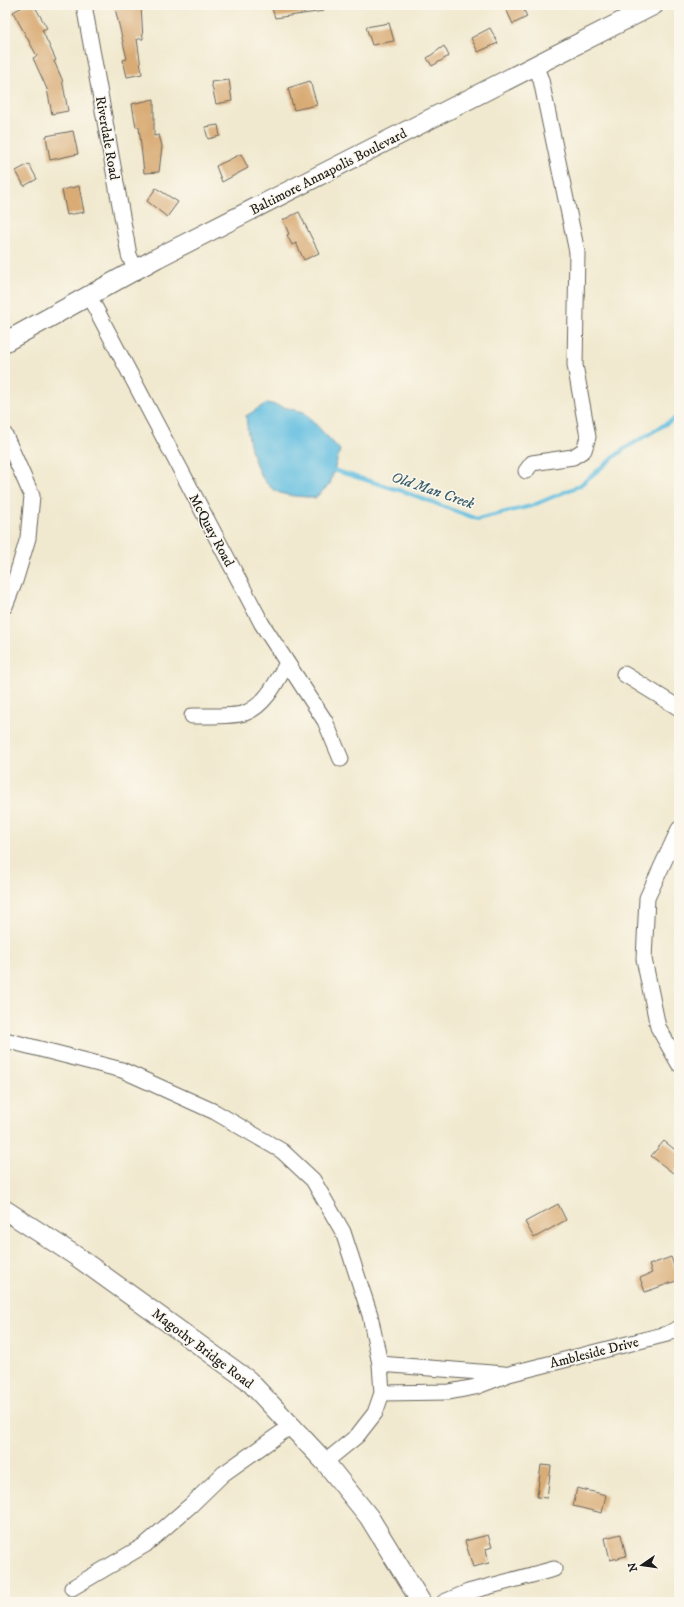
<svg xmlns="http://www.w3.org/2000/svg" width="684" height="1607" viewBox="0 0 684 1607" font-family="'IM FELL DW Pica',serif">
<rect width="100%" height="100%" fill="#fbf7ec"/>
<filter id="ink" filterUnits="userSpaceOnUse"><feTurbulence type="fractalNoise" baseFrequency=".025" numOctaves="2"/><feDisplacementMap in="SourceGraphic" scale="8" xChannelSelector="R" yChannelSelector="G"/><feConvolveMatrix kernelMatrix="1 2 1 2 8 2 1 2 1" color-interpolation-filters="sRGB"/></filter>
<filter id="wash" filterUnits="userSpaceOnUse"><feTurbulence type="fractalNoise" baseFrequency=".012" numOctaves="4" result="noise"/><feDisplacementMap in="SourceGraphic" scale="16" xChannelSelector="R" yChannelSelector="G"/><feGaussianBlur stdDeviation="0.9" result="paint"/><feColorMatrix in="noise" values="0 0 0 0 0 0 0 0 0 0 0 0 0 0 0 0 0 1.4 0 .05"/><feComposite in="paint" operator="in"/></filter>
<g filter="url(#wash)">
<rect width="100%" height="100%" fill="#f1e9cf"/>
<!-- water -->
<path fill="#62bee0" stroke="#3f6d7e" d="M 267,403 L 304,412 L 340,450 L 330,484 L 315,498 C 304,496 288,497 278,492 C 254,481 248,439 246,416 Z"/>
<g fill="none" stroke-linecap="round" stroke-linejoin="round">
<!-- stream -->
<path stroke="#62bee0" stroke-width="4" d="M 330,469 L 402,491 L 477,519 L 531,506 L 579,486 L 624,449 L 679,416"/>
</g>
<g id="blocks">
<!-- building -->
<g fill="#d9ac76">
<path d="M 26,5 L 34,5 L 47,28 L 42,30 L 56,60 L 54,61 L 62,79 L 68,111 L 52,114 L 47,89 L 33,58 L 37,56 L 13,12 Z"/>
<path d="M 141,5 L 143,39 L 137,39 L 142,74 L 127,77 L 123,60 L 127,59 L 115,8 Z"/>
<path d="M 271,5 L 323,5 L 324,11 L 275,18 Z"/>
<path d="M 504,5 L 522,5 L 527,17 L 513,24 Z"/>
<path d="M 389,23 L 394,41 L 372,45 L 366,27 Z"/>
<path d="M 490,28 L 498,43 L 478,52 L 471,38 Z"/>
<path d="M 444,46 L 449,56 L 432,66 L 427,58 Z"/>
<path d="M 229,80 L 232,101 L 216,104 L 211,82 Z"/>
<path d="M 310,81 L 317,105 L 294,110 L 288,88 Z"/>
<path d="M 154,99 L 154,136 L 159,135 L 162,146 L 159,172 L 144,173 L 139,127 L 136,127 L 132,104 Z"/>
<path d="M 218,125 L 220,136 L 208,139 L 205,127 Z"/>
<path d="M 73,131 L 78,154 L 50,160 L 46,136 Z"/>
<path d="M 241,154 L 248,168 L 222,182 L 216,166 Z"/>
<path d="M 29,164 L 37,179 L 24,186 L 16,171 Z"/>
<path d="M 79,186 L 84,212 L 67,215 L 62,190 Z"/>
<path d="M 156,188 L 178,202 L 167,217 L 147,201 Z"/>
<path d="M 299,212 L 319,253 L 304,260 L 296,243 L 292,245 L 287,235 L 289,234 L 283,220 Z"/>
<path d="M 664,1141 L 679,1153 L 679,1165 L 673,1173 L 651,1156 Z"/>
<path d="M 558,1204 L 566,1220 L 534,1238 L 525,1222 Z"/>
<path d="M 671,1257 L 679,1280 L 645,1292 L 640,1278 L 652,1273 L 649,1265 Z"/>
<path d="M 541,1465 L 551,1466 L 547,1498 L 537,1497 Z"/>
<path d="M 577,1488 L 606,1495 L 602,1513 L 573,1506 Z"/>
<path d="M 621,1534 L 626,1556 L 610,1560 L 605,1538 Z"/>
<path d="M 488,1535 L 492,1547 L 486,1549 L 489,1563 L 473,1567 L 465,1541 Z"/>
</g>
</g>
</g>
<g filter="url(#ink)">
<use href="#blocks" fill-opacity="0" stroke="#67645b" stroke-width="1"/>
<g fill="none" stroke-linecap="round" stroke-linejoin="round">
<defs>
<g id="minor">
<path d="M 84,5 L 129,255 L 135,269"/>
<path d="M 89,296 L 262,624 L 325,721 L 341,759"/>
<path d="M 5,435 L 32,496 L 28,538 L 15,581 L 5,606"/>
<path d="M 526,471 L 532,463 L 573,457 L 584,450 L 588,437 L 575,365 L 577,252 L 541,80 L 537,70 L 533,66"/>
<path d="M 624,674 L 679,708"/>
<path d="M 192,716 C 206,716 233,717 245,713 C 266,705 277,681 287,663"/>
<path d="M 679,829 L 647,898 L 644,959 L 658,1027 L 679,1064"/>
<path d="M 5,1040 L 122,1070 L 215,1112 L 282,1151 L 313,1180 L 343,1232 L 370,1315 L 380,1364 L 382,1393 L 375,1413 L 357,1436 L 325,1462"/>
<path d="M 380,1364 L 504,1374"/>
<path d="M 382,1393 L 449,1392 L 475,1387 L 509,1374 L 667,1334 L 679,1328"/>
<path d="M 72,1588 L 145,1545 L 191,1505 L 223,1474 L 291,1426"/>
<path d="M 444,1602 L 468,1592 L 554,1569"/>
</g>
<g id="major">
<path d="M 5,342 L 157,258 L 654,5"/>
<path d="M 5,1210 L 76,1256 L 248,1380 L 325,1462 L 369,1517 L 421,1602"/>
</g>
</defs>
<!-- minor casing -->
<use href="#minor" stroke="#67645b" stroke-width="17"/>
<!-- major casing -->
<use href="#major" stroke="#67645b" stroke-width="21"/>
<!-- minor -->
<use href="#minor" stroke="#fff" stroke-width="15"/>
<!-- major -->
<use href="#major" stroke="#fff" stroke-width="19"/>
</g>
</g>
<g text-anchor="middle" stroke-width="3" stroke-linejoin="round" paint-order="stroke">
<!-- street labels -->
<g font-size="14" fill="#1c1c1c" stroke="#fbf7ec">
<text transform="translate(108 138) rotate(80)" y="5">Riverdale Road</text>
<text transform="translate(328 171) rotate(-27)" y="5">Baltimore Annapolis Boulevard</text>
<text transform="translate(212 530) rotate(62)" y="5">McQuay Road</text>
<text transform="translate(203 1348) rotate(37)" y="5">Magothy Bridge Road</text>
<text transform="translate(594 1352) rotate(-14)" y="5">Ambleside Drive</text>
</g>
<!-- water labels -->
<g font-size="15" font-style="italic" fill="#385d6a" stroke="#fbf7ec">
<text transform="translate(433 490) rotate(19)" y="5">Old Man Creek</text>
</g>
</g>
<!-- margin -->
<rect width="684" height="1607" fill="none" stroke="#fbf7ec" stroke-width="20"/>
<!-- north arrow -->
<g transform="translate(642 1565) rotate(257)" stroke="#fbf7ec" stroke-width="3" paint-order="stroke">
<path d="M0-3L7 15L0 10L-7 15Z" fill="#1c1c1c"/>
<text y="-6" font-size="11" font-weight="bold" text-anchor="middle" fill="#1c1c1c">N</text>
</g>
</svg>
